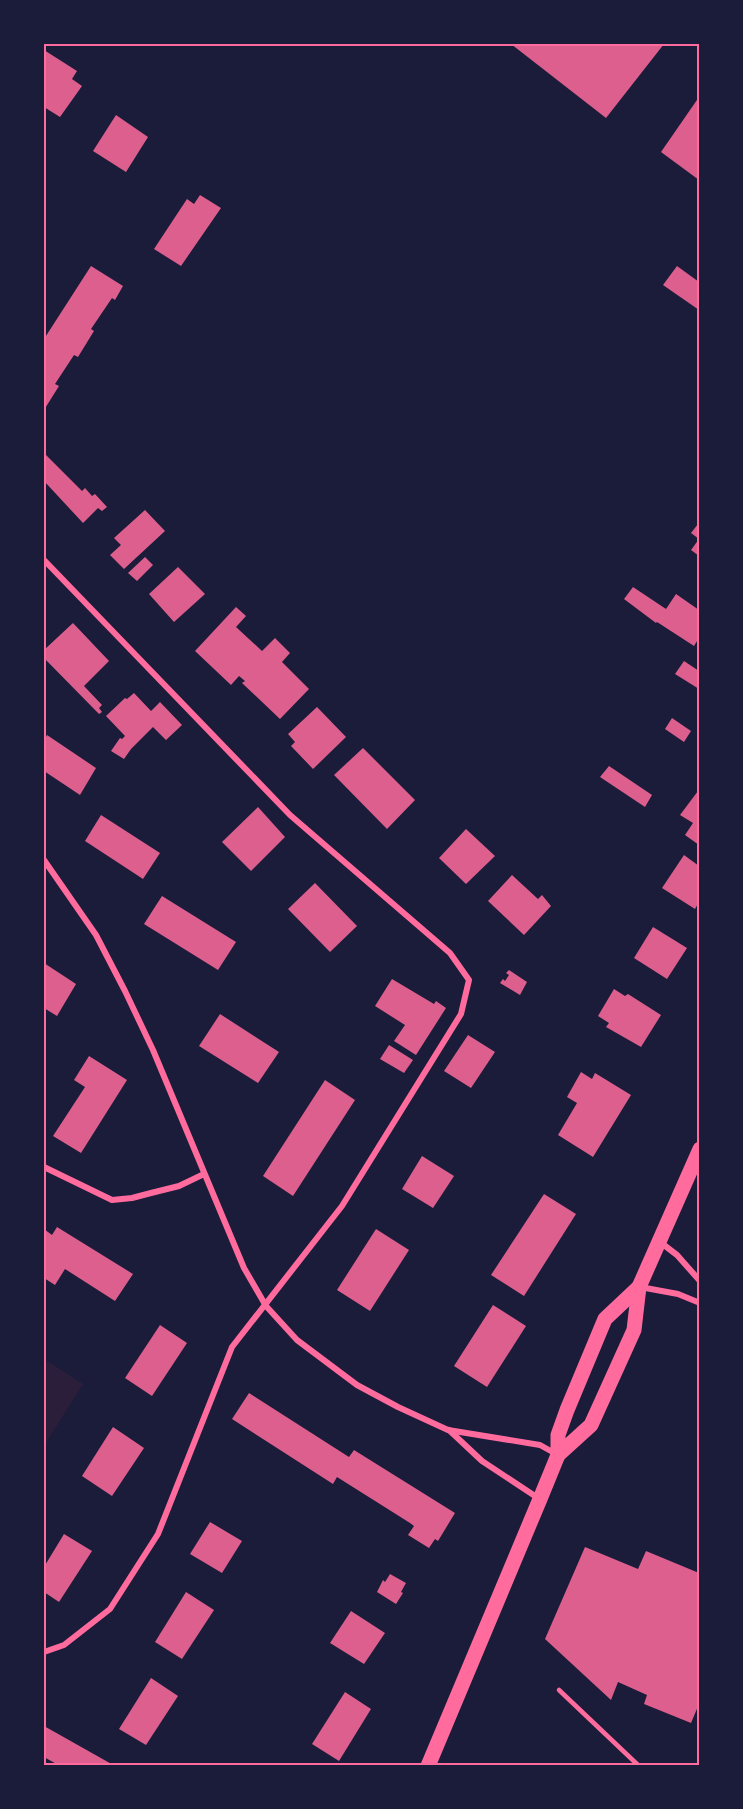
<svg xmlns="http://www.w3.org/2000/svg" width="743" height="1809" viewBox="0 0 743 1809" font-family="Overpass,sans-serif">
<rect width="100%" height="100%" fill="#1b1b3a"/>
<!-- green -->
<path fill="#2a1e3b" d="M 44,1359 L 83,1384 L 44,1446 Z"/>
<!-- building -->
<g fill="#dd5f8e">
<path d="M 511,44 L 664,44 L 606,118 Z"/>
<path d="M 44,50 L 77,71 L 72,79 L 82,86 L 60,117 L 44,107 Z"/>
<path d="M 699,97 L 699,180 L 661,152 Z"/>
<path d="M 116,115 L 148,137 L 126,172 L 93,151 Z"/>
<path d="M 200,195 L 221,208 L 181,266 L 154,249 L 187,199 L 194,204 Z"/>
<path d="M 91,266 L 123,286 L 115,300 L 112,298 L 91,329 L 94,331 L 78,357 L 74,355 L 55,384 L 59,386 L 44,410 L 44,339 Z"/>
<path d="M 677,266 L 699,282 L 699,310 L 663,285 Z"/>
<path d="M 46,455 L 82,491 L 85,488 L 92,496 L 95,494 L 107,507 L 102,511 L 98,508 L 83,523 L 44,481 L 44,458 Z"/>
<path d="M 145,510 L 165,531 L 124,569 L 110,555 L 121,545 L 114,538 Z"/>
<path d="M 698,524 L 699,525 L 699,556 L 691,550 L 699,539 L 691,533 Z"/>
<path d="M 145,557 L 153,565 L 137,581 L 128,573 Z"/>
<path d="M 178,567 L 205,594 L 174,622 L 149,594 Z"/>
<path d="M 633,587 L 666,609 L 676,594 L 699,610 L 699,638 L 694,646 L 657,622 L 656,623 L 624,599 Z"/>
<path d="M 236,607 L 246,616 L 236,627 L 262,651 L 275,638 L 290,653 L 282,662 L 309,689 L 280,719 L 242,683 L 245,681 L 239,676 L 231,685 L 195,651 Z"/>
<path d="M 73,623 L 109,661 L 84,686 L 102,705 L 99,708 L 102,712 L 99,714 L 44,658 L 44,650 Z"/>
<path d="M 684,661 L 699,671 L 699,689 L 675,674 Z"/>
<path d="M 134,693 L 151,711 L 160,702 L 182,725 L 166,740 L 153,727 L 131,749 L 124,759 L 111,751 L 120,738 L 122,739 L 125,736 L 106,716 L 125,698 L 127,699 Z"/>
<path d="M 317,707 L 346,737 L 313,769 L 291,746 L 295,742 L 288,734 Z"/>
<path d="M 672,718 L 691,731 L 684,742 L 665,729 Z"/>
<path d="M 47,735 L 96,768 L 80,795 L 44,771 L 44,741 Z"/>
<path d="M 363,748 L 415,800 L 387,829 L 334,775 Z"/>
<path d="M 609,766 L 652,795 L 645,807 L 600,777 Z"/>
<path d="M 698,791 L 699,792 L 699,845 L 685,835 L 693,823 L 680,815 Z"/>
<path d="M 258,807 L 285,837 L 251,871 L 222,842 Z"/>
<path d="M 101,815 L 160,853 L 143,879 L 85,841 Z"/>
<path d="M 466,829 L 495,856 L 466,884 L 439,858 Z"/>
<path d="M 684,855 L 699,866 L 699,902 L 695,909 L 662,888 Z"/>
<path d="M 512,875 L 538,899 L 542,895 L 551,906 L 524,935 L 488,901 Z"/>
<path d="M 315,883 L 357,926 L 330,952 L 288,909 Z"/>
<path d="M 162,896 L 236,942 L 218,970 L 144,924 Z"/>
<path d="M 653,927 L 687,948 L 667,979 L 634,958 Z"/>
<path d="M 44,963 L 76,984 L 57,1016 L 44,1008 Z"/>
<path d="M 509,970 L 527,982 L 520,995 L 500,983 L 503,979 L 505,981 L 509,975 L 506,973 Z"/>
<path d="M 392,979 L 434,1004 L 436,1001 L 446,1008 L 416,1055 L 394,1041 L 405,1025 L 375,1006 Z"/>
<path d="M 614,989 L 625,996 L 628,994 L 661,1015 L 641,1047 L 606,1027 L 609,1023 L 598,1016 Z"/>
<path d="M 220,1014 L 279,1052 L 258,1083 L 199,1046 Z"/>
<path d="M 468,1035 L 495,1052 L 471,1088 L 444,1071 Z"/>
<path d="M 389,1045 L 413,1060 L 404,1073 L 380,1059 Z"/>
<path d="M 89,1056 L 127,1080 L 81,1153 L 53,1136 L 85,1087 L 74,1080 Z"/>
<path d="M 581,1072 L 592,1079 L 595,1073 L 631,1095 L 593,1157 L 558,1135 L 577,1103 L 567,1097 Z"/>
<path d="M 325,1080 L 355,1100 L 293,1196 L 263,1176 Z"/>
<path d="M 422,1156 L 454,1176 L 433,1208 L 402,1189 Z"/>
<path d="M 544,1194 L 576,1214 L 524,1296 L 491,1275 Z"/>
<path d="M 57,1227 L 133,1274 L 115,1301 L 65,1269 L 55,1285 L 44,1278 L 44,1229 L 52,1235 Z"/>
<path d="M 376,1229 L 409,1250 L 370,1311 L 337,1290 Z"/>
<path d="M 493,1305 L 526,1326 L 487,1387 L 454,1366 Z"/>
<path d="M 160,1325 L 187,1343 L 152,1396 L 125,1378 Z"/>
<path d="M 249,1393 L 349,1457 L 354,1450 L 455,1513 L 438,1541 L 435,1539 L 429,1548 L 408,1535 L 414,1526 L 410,1523 L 337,1477 L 333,1484 L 232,1419 Z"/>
<path d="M 113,1427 L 144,1448 L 112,1496 L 82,1476 Z"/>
<path d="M 210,1522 L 242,1541 L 222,1573 L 190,1554 Z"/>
<path d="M 64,1534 L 92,1551 L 59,1602 L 44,1592 L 44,1567 Z"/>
<path d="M 585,1547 L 638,1569 L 646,1551 L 699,1573 L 699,1704 L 691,1723 L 644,1704 L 647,1695 L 618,1682 L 611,1700 L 545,1639 Z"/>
<path d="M 390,1574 L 406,1583 L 401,1592 L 403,1593 L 396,1604 L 377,1592 L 383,1580 L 385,1582 Z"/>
<path d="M 186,1592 L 214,1610 L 182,1659 L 155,1642 Z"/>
<path d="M 351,1611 L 385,1633 L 364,1664 L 330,1643 Z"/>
<path d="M 151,1678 L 178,1696 L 146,1745 L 119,1729 Z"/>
<path d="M 345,1692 L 371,1709 L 339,1761 L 312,1744 Z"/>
<path d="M 44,1726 L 115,1766 L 60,1766 L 44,1757 Z"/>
</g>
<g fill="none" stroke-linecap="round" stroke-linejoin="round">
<!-- service -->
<path stroke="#ff6b9d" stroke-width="4.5" d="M 559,1690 L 639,1766"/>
<!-- minor -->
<g stroke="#ff6b9d" stroke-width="6">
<path d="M 44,560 L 290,815 L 450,953 L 469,980 L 461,1014 L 342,1206 L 232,1347 L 158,1534 L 110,1609 L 64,1645 L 44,1652"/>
<path d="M 44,860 L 96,935 L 125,991 L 153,1050 L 244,1268 L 266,1306 L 297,1340 L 357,1385 L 398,1407 L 448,1430 L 540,1445 L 558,1455"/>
<path d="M 44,1167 L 112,1200 L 132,1198 L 151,1193 L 179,1186 L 204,1174"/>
<path d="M 660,1242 L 677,1255 L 700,1281"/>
<path d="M 640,1287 L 678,1294 L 700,1303"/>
<path d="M 449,1430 L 482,1461 L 538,1498"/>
</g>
<!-- primary -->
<g stroke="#ff6b9d" stroke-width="15">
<path d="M 558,1455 L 591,1425 L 634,1330 L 639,1287 L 700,1149"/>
<path d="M 428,1766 L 540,1499 L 558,1455 L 558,1435 L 567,1410 L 605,1319 L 639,1287"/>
</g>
</g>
<!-- border -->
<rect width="743" height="1809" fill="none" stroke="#1b1b3a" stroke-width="90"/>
<rect x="45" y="45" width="653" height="1719" fill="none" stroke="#ff6b9d" stroke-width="2"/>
</svg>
